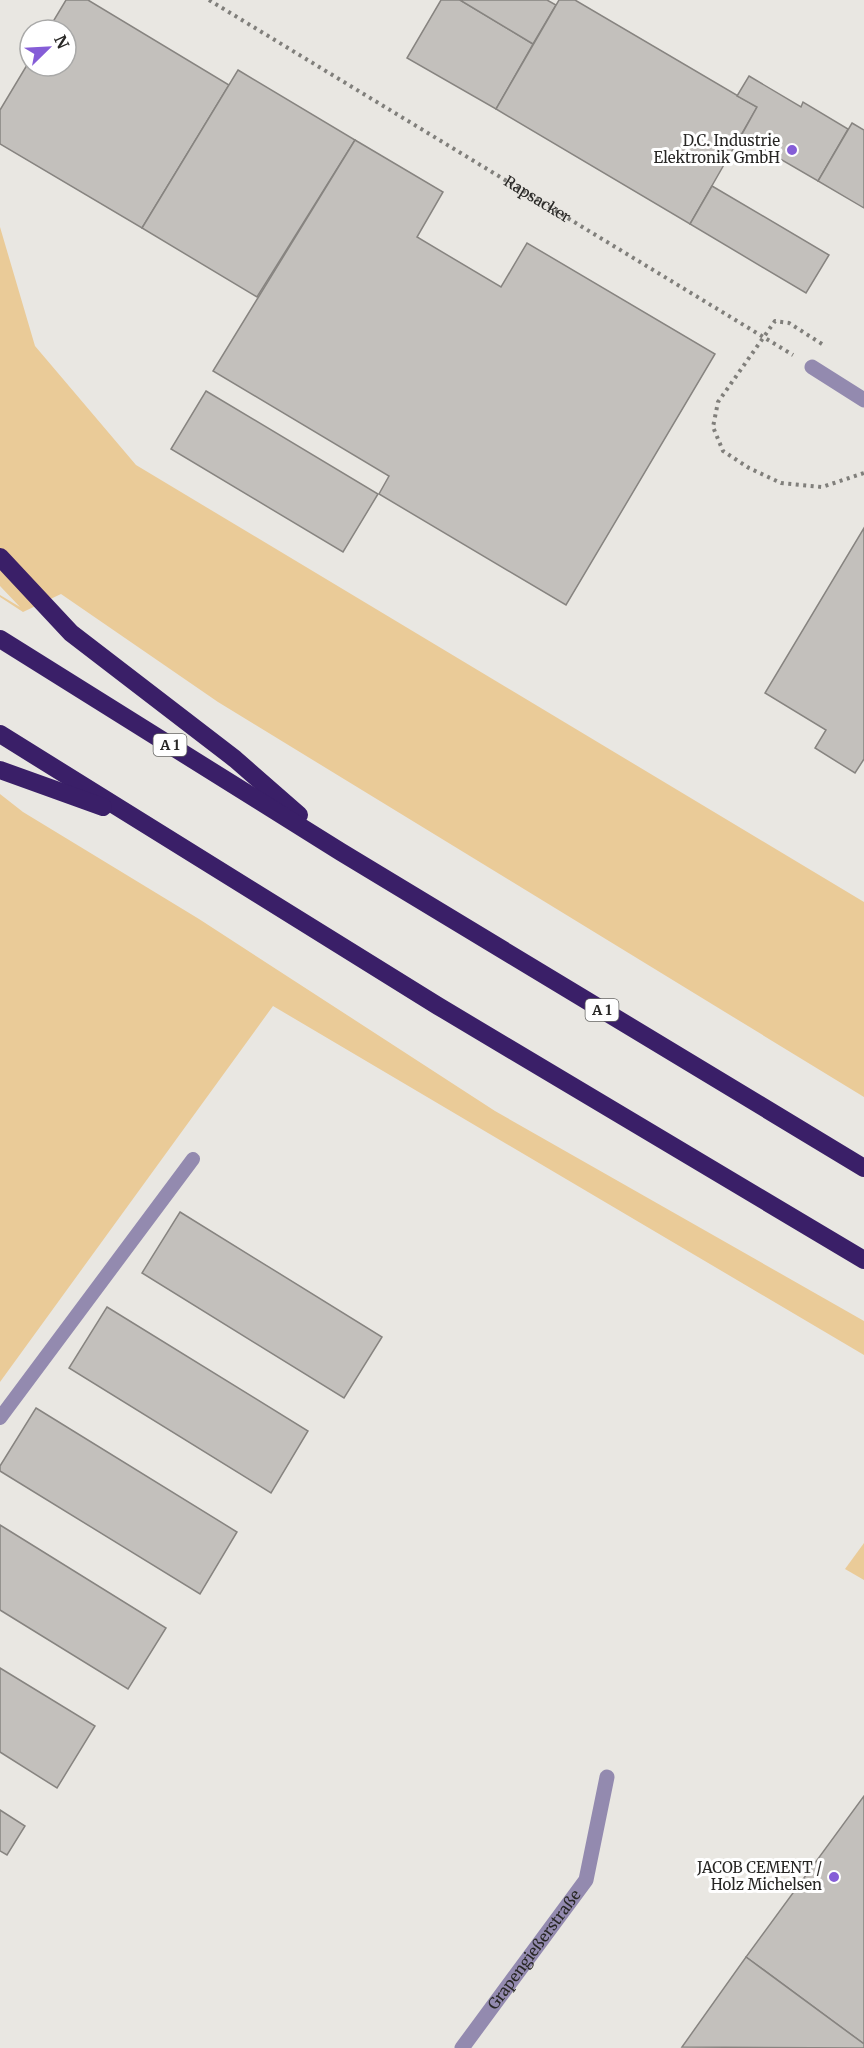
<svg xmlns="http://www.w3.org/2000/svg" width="864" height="2048" viewBox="0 0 864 2048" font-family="Merriweather,serif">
<rect width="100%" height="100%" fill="#e9e7e2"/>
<!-- green -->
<g fill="#eacb98">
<path d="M 0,227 L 35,346 L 136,465 L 864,902 L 864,1097 L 218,702 L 61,594 L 23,612 L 0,597 L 0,595 L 20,607 L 0,586 Z"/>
<path d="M 0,794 L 23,812 L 199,919 L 495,1111 L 864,1321 L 864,1355 L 273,1006 L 0,1382 Z"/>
<path d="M 864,1543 L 864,1580 L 845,1569 Z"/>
</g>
<!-- building -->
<g fill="#c3c0bc" stroke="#878480" stroke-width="1.5">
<path d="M 66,0 L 88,0 L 229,85 L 142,228 L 0,144 L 0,110 L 30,60 L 30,66 L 66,66 L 66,30 L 48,30 Z"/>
<path d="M 441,0 L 460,0 L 533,44 L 496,109 L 407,58 Z"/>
<path d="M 460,0 L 547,0 L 556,5 L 533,44 Z"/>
<path d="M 559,0 L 575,0 L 757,107 L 690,224 L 496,109 Z"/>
<path d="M 238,70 L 355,140 L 257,297 L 142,228 Z"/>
<path d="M 749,76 L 801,107 L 803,102 L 848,129 L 818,181 L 741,136 L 757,107 L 737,96 Z"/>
<path d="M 852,123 L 864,130 L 864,208 L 818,181 Z"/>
<path d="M 355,140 L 443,192 L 417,237 L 501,287 L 527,243 L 715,354 L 566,605 L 379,494 L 389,476 L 213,371 Z"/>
<path d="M 712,186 L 829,255 L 806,293 L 690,224 Z"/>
<path d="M 206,391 L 378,494 L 343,552 L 171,449 Z"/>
<path d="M 864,528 L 864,759 L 855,773 L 815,748 L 826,730 L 765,693 Z"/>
<path d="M 180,1212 L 382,1337 L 344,1398 L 142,1273 Z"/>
<path d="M 107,1307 L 308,1431 L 271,1493 L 69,1368 Z"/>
<path d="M 36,1408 L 237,1532 L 200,1594 L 0,1471 L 0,1466 Z"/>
<path d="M 0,1525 L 166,1628 L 128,1689 L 0,1610 Z"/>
<path d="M 0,1668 L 95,1726 L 57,1788 L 0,1752 Z"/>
<path d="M 864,1796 L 864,2044 L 746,1957 Z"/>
<path d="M 0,1810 L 25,1826 L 7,1855 L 0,1851 Z"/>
<path d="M 746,1957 L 864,2044 L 864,2048 L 682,2047 Z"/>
</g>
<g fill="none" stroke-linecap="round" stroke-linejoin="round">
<!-- path -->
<g stroke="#807f7b" stroke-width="4" stroke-dasharray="3 4.5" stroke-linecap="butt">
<path id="s1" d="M 209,0 L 793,355"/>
<path d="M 822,344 L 789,323 L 775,321 L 718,402 L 713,427 L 723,451 L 749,468 L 781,483 L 822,487 L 864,473"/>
</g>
<!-- service -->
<path stroke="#938aaf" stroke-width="14" d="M 0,1418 L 193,1159"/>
<!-- minor -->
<g stroke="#938aaf" stroke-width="15">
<path d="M 812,367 L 864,400"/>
<path id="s2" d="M 462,2048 L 586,1880 L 607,1777"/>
</g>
<!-- motorway -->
<g stroke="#3a1f68" stroke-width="18">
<path d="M 0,557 L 71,633 L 235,759 L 299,815"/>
<path d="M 0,639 L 341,852 L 864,1168"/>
<path d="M 0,734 L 438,1006 L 864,1260"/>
<path d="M 0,770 L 103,807"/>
</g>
</g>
<!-- markers -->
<g fill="#855dd7" stroke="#fff" stroke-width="2">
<circle cx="792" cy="150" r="6"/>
<circle cx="834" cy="1877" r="6"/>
</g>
<g text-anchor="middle" stroke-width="6" stroke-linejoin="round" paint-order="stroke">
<!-- shield labels -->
<g fill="#fff" stroke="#686866" stroke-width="1.5">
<rect x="153.5" y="734" width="33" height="22" rx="4.5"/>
<rect x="585.5" y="999" width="33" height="22" rx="4.5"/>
</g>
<g font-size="14" font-weight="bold" fill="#282725">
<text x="170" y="750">A 1</text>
<text x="602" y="1015">A 1</text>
</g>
<!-- poi labels -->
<g font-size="15" fill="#282725" stroke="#fff" text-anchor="end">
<text x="780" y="146">D.C. Industrie<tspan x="780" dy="17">Elektronik GmbH</tspan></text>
<text x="822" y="1873">JACOB CEMENT /<tspan x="822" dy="17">Holz Michelsen</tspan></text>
</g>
<!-- street labels -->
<g font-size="15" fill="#282725" stroke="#fff">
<text dy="5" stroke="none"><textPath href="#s1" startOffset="384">Rapsacker</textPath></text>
<text dy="5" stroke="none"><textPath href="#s2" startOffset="122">Grapengießerstraße</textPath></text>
</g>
</g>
<!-- north arrow -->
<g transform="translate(48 48) rotate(66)"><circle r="28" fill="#ffffff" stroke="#a9a9a8" stroke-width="1.5"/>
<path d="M0-4.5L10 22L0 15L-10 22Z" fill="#855dd7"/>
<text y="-9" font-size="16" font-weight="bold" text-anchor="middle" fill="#282725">N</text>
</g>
</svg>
